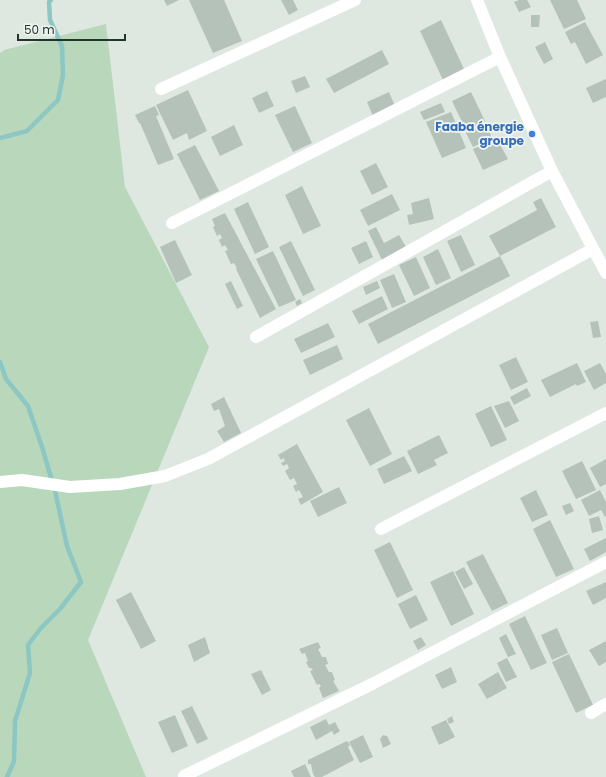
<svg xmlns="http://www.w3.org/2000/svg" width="606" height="777" viewBox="0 0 606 777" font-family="Poppins,sans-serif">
<rect width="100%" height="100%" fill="#dee8e1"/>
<!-- green -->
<path fill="#b9d7bb" d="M 106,24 L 125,187 L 209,347 L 88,640 L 146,777 L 0,777 L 0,53 L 4,50 Z"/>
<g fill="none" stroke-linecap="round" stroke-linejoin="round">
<!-- stream -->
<g stroke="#8cc7c4" stroke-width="4.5">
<path d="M 0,138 L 27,131 L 58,100 L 63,75 L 62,46 L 50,20 L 49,2 L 51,0"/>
<path d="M 0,362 L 6,379 L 28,406 L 42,447 L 55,491 L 67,546 L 81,582 L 60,609 L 41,628 L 28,645 L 30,673 L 15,721 L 14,761 L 7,777"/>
</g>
</g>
<!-- building -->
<g fill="#b4c2ba">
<path d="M 164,0 L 179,0 L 167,6 Z"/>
<path d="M 189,0 L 224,0 L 242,41 L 213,53 Z"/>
<path d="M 281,0 L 293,0 L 298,10 L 289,15 Z"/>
<path d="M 519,0 L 527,0 L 531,7 L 519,12 L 514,2 Z"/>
<path d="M 550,0 L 577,0 L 586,19 L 564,29 Z"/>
<path d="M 531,15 L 540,15 L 539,27 L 531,27 Z"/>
<path d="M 441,20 L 464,69 L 443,80 L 420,31 Z"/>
<path d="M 585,22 L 603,55 L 586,64 L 575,42 L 571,44 L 565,32 Z"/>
<path d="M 545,42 L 553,59 L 544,64 L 535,47 Z"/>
<path d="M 382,50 L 389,64 L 334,93 L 326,79 Z"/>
<path d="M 305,76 L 310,87 L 296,93 L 291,81 Z"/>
<path d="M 606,79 L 606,97 L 593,103 L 586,88 Z"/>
<path d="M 188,90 L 207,131 L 189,140 L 187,133 L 173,140 L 156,105 Z"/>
<path d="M 267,91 L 274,106 L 259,113 L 252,98 Z"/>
<path d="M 389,92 L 395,106 L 373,116 L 367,102 Z"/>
<path d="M 471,92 L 485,121 L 466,130 L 452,101 Z"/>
<path d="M 441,103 L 445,112 L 424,120 L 420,112 Z"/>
<path d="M 155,106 L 159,115 L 156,116 L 174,159 L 158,165 L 140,123 L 139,123 L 135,115 Z"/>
<path d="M 295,106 L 312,143 L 293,152 L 275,115 Z"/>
<path d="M 451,112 L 466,148 L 442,158 L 426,122 Z"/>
<path d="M 486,124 L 492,138 L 473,147 L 466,133 Z"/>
<path d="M 234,125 L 243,145 L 220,156 L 211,137 Z"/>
<path d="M 497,139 L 508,159 L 483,170 L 473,149 Z"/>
<path d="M 195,145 L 219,191 L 200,200 L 177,154 Z"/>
<path d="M 376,163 L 388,187 L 372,195 L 360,171 Z"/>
<path d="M 302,186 L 321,226 L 303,234 L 285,195 Z"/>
<path d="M 392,194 L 400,210 L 368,226 L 360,210 Z"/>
<path d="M 429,198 L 434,219 L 409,225 L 407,215 L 413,214 L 411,203 Z"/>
<path d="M 541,198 L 556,227 L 500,256 L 510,276 L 378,344 L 368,324 L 500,256 L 489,236 L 537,210 L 533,202 Z"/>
<path d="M 248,202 L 269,247 L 255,254 L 234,209 Z"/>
<path d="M 225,213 L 276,309 L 260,318 L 236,269 L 237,268 L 234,263 L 231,264 L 225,251 L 228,250 L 225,245 L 222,247 L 219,240 L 222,238 L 220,234 L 217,236 L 213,227 L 215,226 L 212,219 Z"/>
<path d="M 376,227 L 384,243 L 399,235 L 406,247 L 382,260 L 368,231 Z"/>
<path d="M 461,235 L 475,265 L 461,272 L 447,241 Z"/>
<path d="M 175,240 L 192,275 L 176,283 L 160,247 Z"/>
<path d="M 291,241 L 315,290 L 303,296 L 279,247 Z"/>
<path d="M 366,241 L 373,257 L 359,264 L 351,248 Z"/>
<path d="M 438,249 L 451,278 L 436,285 L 423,257 Z"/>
<path d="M 273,251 L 296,300 L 279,307 L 256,259 Z"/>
<path d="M 416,257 L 430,288 L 414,296 L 399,265 Z"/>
<path d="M 394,274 L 406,302 L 392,308 L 380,280 Z"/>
<path d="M 231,281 L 243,306 L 237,309 L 225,284 Z"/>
<path d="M 377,281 L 380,288 L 366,295 L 363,287 Z"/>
<path d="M 382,296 L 388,309 L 359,324 L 352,311 Z"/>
<path d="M 300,299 L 302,303 L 297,306 L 295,302 Z"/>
<path d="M 598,321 L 601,337 L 593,338 L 590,322 Z"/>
<path d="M 328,323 L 335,337 L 301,353 L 294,339 Z"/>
<path d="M 337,345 L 343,359 L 310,375 L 303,360 Z"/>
<path d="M 516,357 L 528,382 L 511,390 L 499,365 Z"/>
<path d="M 577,363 L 586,382 L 577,386 L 576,384 L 550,397 L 541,380 Z"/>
<path d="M 600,363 L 606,374 L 606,383 L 594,390 L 584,371 Z"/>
<path d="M 527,388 L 531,396 L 514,405 L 510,397 Z"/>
<path d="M 224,397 L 241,433 L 224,442 L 217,431 L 225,426 L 219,409 L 214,411 L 211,404 Z"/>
<path d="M 509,401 L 519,421 L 505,428 L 494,406 Z"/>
<path d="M 491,406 L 507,440 L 491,447 L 475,414 Z"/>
<path d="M 369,408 L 392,454 L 370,466 L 346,420 Z"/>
<path d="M 439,435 L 448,453 L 434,460 L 437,465 L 418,474 L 407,451 Z"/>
<path d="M 297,444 L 323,492 L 301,505 L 298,499 L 303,497 L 299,490 L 296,492 L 293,486 L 297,484 L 294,478 L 290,480 L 285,471 L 289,468 L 287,464 L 283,466 L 281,463 L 285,461 L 283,458 L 281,460 L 278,455 Z"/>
<path d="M 404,456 L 412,471 L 384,484 L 377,469 Z"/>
<path d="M 606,459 L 606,484 L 600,487 L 590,468 Z"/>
<path d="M 582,461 L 596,490 L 576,499 L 562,471 Z"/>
<path d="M 339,487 L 347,503 L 318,517 L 310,501 Z"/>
<path d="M 536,490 L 548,515 L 532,522 L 520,498 Z"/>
<path d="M 600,490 L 606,502 L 606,516 L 605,517 L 601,510 L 589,516 L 581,500 Z"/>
<path d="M 570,503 L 574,511 L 566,515 L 562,506 Z"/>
<path d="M 599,516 L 603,530 L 592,533 L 589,519 Z"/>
<path d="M 550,520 L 574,569 L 556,577 L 533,529 Z"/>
<path d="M 606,538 L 606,552 L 590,561 L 584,549 Z"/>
<path d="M 390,542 L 413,590 L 397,598 L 374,550 Z"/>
<path d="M 483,554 L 508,603 L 492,611 L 466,562 Z"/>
<path d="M 464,567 L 473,584 L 464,589 L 455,572 Z"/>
<path d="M 453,571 L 474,614 L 451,626 L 430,582 Z"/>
<path d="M 606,582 L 606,598 L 593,605 L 586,591 Z"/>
<path d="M 131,592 L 156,641 L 141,649 L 116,600 Z"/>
<path d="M 416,595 L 428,620 L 410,629 L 398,604 Z"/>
<path d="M 525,616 L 547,663 L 531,670 L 509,624 Z"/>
<path d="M 557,628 L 568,653 L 552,660 L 541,635 Z"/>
<path d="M 506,634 L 516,654 L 508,657 L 499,638 Z"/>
<path d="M 205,637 L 210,653 L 194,662 L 188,645 Z"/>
<path d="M 421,637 L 426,645 L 418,650 L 413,641 Z"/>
<path d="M 606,641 L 606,662 L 599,666 L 589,650 Z"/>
<path d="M 318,642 L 321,648 L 318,649 L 322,657 L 326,657 L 328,664 L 325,665 L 329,672 L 332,672 L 335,680 L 333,681 L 339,691 L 323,698 L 319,688 L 321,686 L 319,684 L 317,685 L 310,671 L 313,670 L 311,668 L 309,668 L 306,662 L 308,661 L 305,653 L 302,654 L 299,649 Z"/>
<path d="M 569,654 L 593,705 L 576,713 L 552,662 Z"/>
<path d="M 507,658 L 517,677 L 506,682 L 497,663 Z"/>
<path d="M 451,667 L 457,682 L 442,689 L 435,675 Z"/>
<path d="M 261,670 L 271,690 L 262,695 L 251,674 Z"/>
<path d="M 498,672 L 507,688 L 487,699 L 478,684 Z"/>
<path d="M 192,706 L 208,739 L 197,744 L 181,711 Z"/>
<path d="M 175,715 L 188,746 L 172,753 L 158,722 Z"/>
<path d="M 452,716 L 454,722 L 449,724 L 447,719 Z"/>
<path d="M 326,719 L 329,725 L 335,722 L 340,731 L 334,735 L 332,731 L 316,740 L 310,727 Z"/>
<path d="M 446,720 L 455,737 L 439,745 L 431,727 Z"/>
<path d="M 363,735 L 373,757 L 360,763 L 349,742 Z"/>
<path d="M 383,735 L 387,736 L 391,744 L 383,748 L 380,739 Z"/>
<path d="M 347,741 L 350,745 L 348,747 L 354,760 L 322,777 L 315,777 L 313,774 L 311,764 L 308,764 L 308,760 Z"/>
<path d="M 305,764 L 311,777 L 294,777 L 291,771 Z"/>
</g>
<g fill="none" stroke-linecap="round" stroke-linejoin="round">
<!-- street -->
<g stroke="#fff" stroke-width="12">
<path d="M 477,0 L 500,57 L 552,171 L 606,273"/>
<path d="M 161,89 L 355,0"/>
<path d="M 172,223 L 500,57"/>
<path d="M 256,337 L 552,171"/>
<path d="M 0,482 L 22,480 L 70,487 L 120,484 L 165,476 L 208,459 L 593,249"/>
<path d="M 381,529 L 606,413"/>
<path d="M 591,713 L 606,704"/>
<path d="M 184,776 L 372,684 L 606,562"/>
</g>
</g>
<!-- markers -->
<circle fill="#3f7fe0" stroke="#eef5f0" stroke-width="1.5" cx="532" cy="134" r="4"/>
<g text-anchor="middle" stroke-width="3.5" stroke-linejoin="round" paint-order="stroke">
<!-- shop labels -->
<g font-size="12" font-weight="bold" fill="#366cbe" stroke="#eef5f0" text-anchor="end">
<text x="524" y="131">Faaba énergie<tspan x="524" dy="14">groupe</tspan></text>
</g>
</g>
<!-- scale -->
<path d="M18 34v6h107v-6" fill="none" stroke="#22352c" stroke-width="2"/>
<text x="24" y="34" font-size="12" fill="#22352c" stroke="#eef5f0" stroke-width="3" paint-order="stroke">50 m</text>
</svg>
